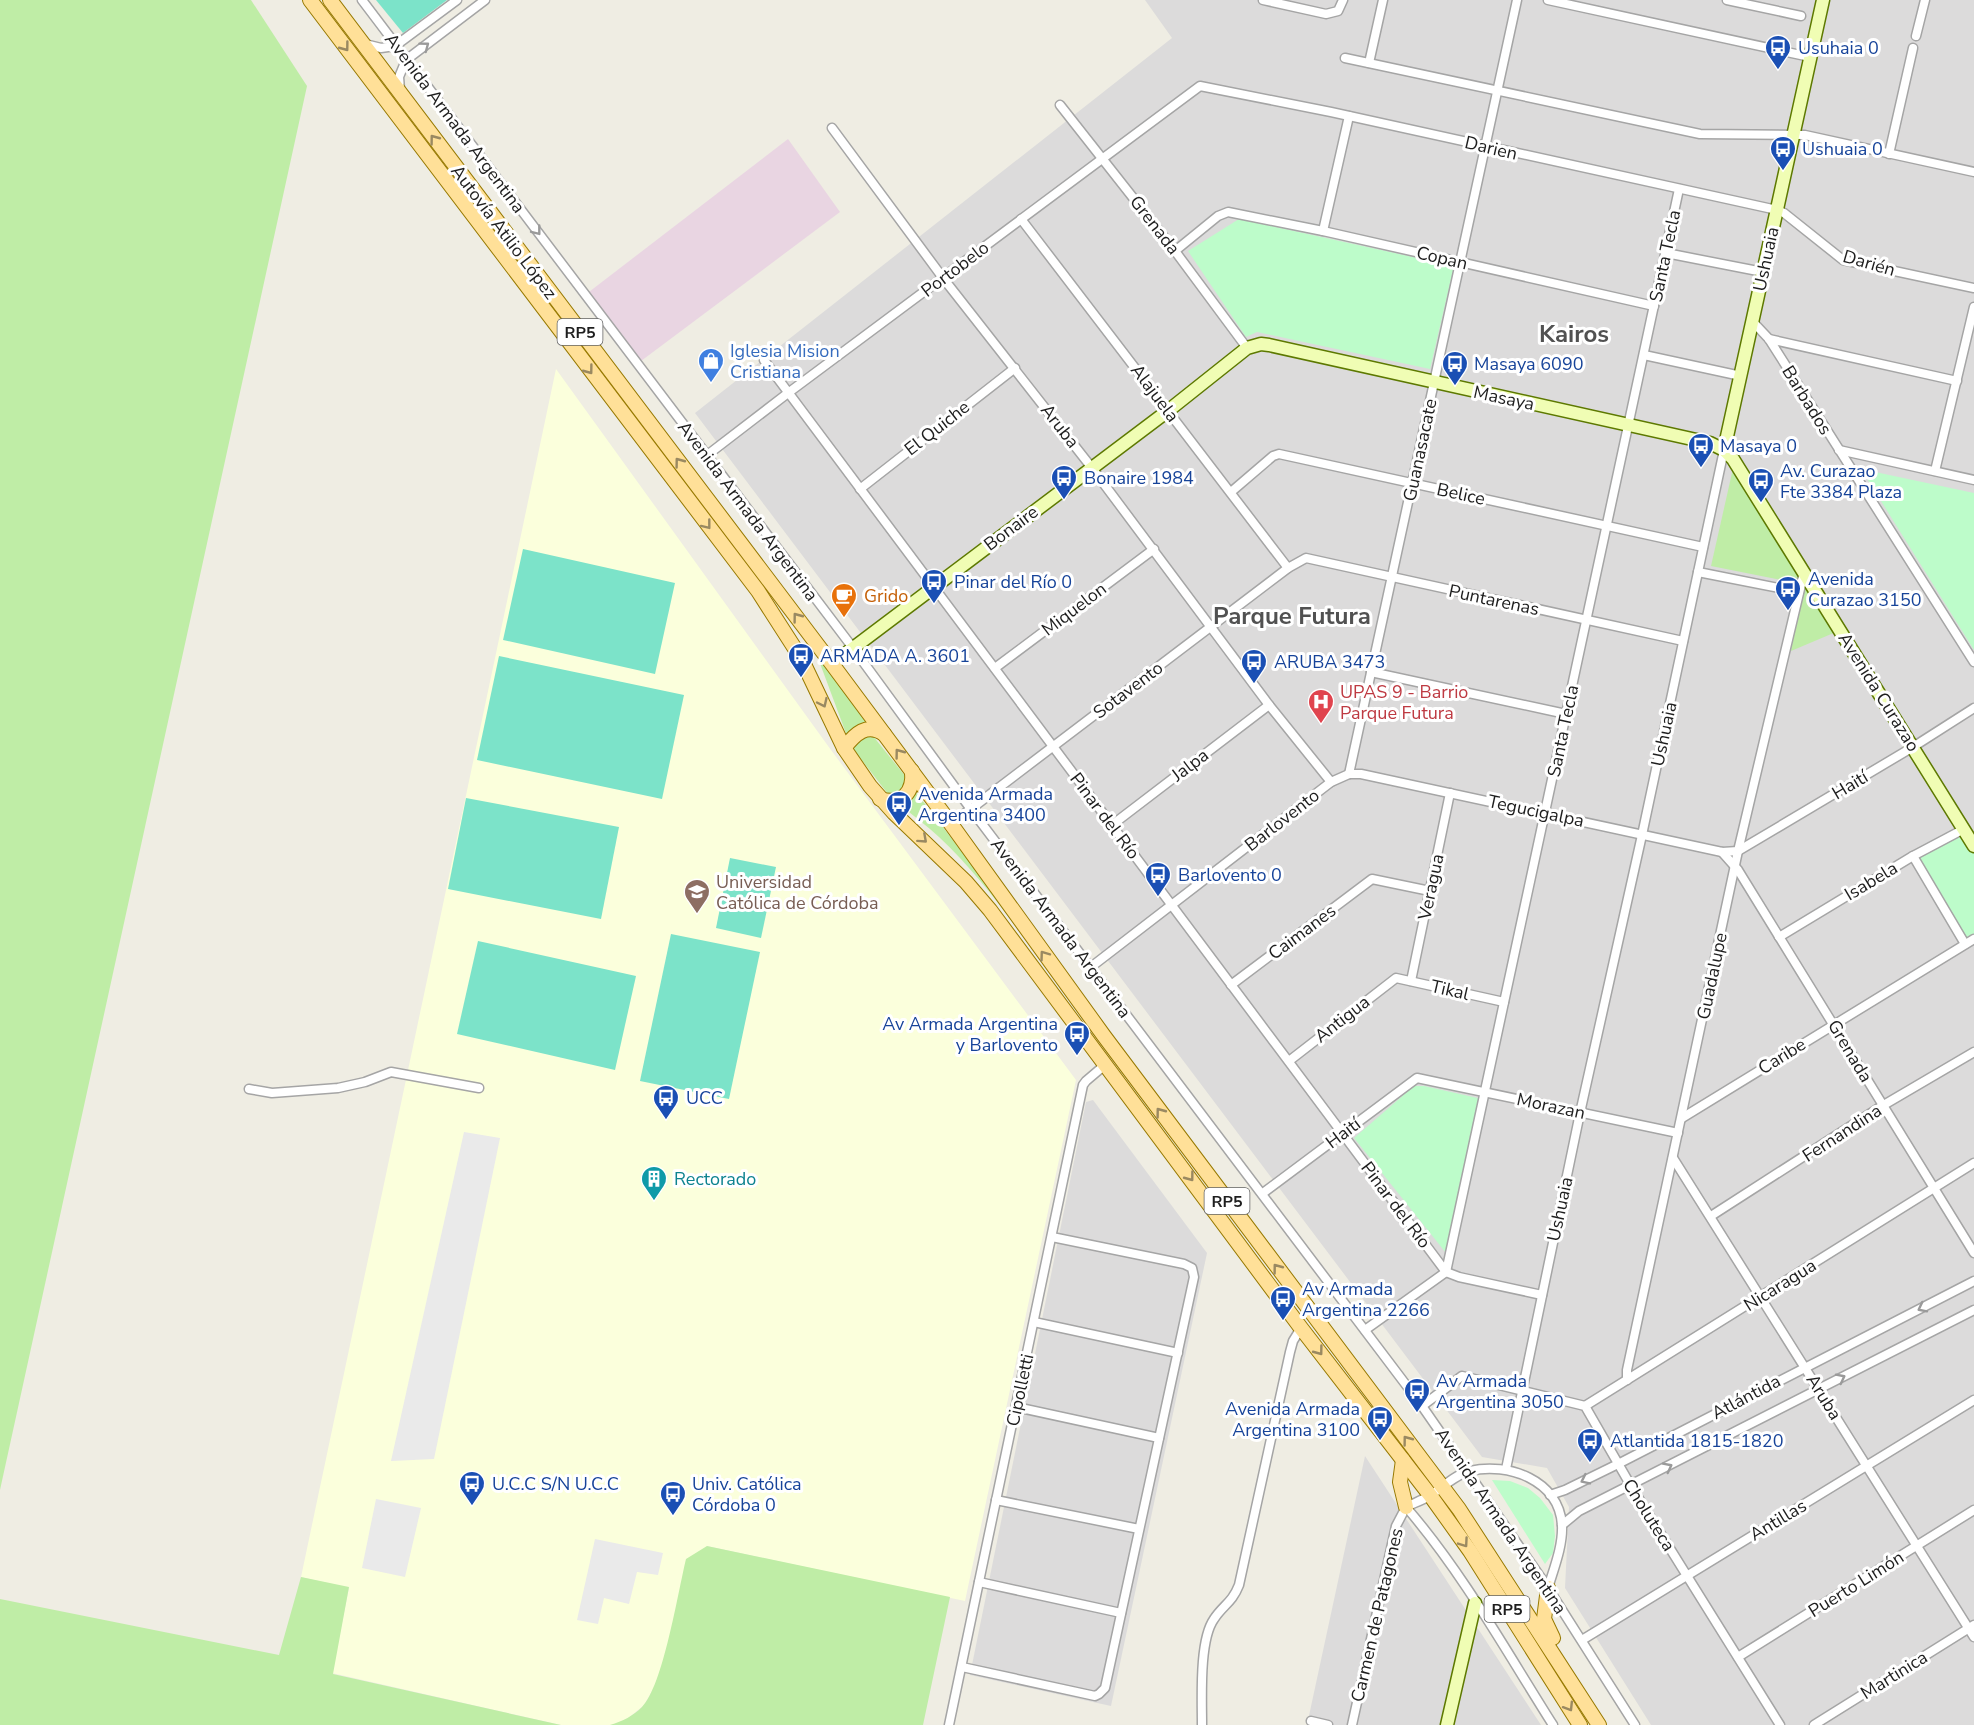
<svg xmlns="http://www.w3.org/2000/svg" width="1974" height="1725" viewBox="0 0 1974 1725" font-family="'Nunito Sans',sans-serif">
<rect width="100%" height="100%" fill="#efede3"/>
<!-- residential -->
<g fill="#dcdbdb">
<path d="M 1145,0 L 1974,0 L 1974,1725 L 1651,1725 L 1565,1588 L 1569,1507 L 1547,1468 L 1482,1457 L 695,413 L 1172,38 Z"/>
<path d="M 1093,1100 L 1207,1253 L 1111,1706 L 970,1675 L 1086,1102 Z"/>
<path d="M 1365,1456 L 1541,1725 L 1307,1725 Z"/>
</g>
<!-- industrial -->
<path fill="#e9d5e2" d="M 788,139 L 840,212 L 637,364 L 585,295 Z"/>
<!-- education -->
<path fill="#fbffdc" d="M 556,369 L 831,750 L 1076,1080 L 965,1601 L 707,1546 L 656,1684 L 644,1705 L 620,1725 L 561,1725 L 332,1673 L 349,1588 L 301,1577 Z"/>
<!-- grass -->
<g fill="#bfeda6">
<path d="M 0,0 L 251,0 L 307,86 L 0,1490 Z"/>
<path d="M 1734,464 L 1798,573 L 1796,583 L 1711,566 Z"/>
<path d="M 1804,583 L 1836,632 L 1791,651 Z"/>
<path d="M 818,658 L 869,723 L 847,736 Z"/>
<path d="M 864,733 L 873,736 L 906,777 L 907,787 L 898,794 L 888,794 L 854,750 L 855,741 Z"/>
<path d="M 915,791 L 1013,918 L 1054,978 C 1019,931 982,877 939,837 C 927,826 913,815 900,805 Z"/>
<path d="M 707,1546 L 950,1597 L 923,1725 L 610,1725 C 623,1721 633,1716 642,1707 C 663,1686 678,1592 686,1559 Z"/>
<path d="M 301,1577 L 349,1587 L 333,1674 L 561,1725 L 0,1725 L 0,1599 L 279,1655 Z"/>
</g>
<!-- park -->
<g fill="#bdfcca">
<path d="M 1239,219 L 1454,266 L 1430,369 L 1257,332 L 1246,337 L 1188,251 Z"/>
<path d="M 1861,469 L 1974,493 L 1974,650 Z"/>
<path d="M 1962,831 L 1974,851 L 1974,938 L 1967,942 L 1917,858 Z"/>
<path d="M 1414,1086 L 1424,1086 L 1482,1099 L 1446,1253 L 1354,1138 Z"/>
<path d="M 1492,1480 L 1510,1481 L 1528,1488 L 1540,1498 L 1553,1515 L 1555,1536 L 1553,1553 L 1545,1564 Z"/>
</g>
<!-- pitch -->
<g fill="#7ce3c9">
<path d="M 376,0 L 447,0 L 403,33 Z"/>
<path d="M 523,549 L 675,583 L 655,674 L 503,640 Z"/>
<path d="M 499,656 L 684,695 L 662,799 L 477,760 Z"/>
<path d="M 466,798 L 619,827 L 601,919 L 448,889 Z"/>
<path d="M 730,858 L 776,867 L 761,938 L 716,928 Z"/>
<path d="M 671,934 L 760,952 L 729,1099 L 640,1081 Z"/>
<path d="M 478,941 L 636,976 L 615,1070 L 457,1034 Z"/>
</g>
<!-- parking -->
<g fill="#eaeaea">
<path d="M 464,1132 L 500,1138 L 434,1459 L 391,1461 Z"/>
<path d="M 376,1499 L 421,1508 L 405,1577 L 362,1568 Z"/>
<path d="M 595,1539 L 663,1553 L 658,1575 L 637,1572 L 629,1604 L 604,1598 L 598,1624 L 577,1620 Z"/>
</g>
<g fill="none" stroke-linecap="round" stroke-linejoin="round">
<defs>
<g id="street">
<path d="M 362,0 L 853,648 L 970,808 L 1422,1406 L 1548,1588 L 1635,1725"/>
<path d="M 1263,0 L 1326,14 L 1338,11 L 1343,0"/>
<path d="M 1548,0 L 1810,57"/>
<path d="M 1727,0 L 1801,16"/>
<path d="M 1916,36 L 1925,0"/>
<path d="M 365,44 L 381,48 L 395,46 L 457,0"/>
<path d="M 1345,58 L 1700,134 L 1805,135 L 1974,172"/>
<path d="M 1369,63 L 1383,0"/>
<path d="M 400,90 L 399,77 L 406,60 L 485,0"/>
<path d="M 1060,105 L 1175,251 L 1247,348"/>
<path d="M 832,128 L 943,278 L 1092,468 L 1269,705 L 1331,782"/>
<path d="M 1889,154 L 1913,48"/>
<path d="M 1021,219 L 1288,568"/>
<path d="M 1323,231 L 1349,116"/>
<path d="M 1175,251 L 1218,216 L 1228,212 L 1323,231 L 1654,306"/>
<path d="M 1666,253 L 1763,272"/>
<path d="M 1753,322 L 1769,339 L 1974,662"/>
<path d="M 1769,339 L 1957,381"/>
<path d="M 1644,355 L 1741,376"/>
<path d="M 764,360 L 1446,1272 L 1459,1277 L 1542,1295"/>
<path d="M 1839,450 L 1974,480"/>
<path d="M 706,456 L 788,393 L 1200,86 L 1331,112 L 1777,210 L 1784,213 L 1843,260 L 1974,288"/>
<path d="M 1935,471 L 1974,307"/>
<path d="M 860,489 L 1015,368"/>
<path d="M 1231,492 L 1273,456 L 1279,454 L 1703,547"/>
<path d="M 1698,572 L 1799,592"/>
<path d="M 995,668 L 1154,549"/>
<path d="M 1371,672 L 1566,714"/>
<path d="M 1349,774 L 1517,0"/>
<path d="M 951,824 L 1288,568 L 1306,558 L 1683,641"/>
<path d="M 1112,825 L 1269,705"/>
<path d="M 1722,852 L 1738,870 L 1974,1253"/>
<path d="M 1913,856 L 1965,944"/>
<path d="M 1779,937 L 1913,856 L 1964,829"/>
<path d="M 1091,967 L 1331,782 L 1349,774 L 1361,774 L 1722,852 L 1738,851 L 1913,747 L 1974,708"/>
<path d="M 1411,981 L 1450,793"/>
<path d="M 1231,985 L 1372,879 L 1430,891"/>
<path d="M 1289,1061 L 1396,978 L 1504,1002"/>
<path d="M 249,1089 L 272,1093 L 338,1088 L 365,1082 L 391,1072 L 479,1088"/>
<path d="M 1682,1118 L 1974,939"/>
<path d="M 1673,1158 L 1974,1637"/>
<path d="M 1263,1193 L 1417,1078 L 1678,1133"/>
<path d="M 1711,1216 L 1882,1106 L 1974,1052"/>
<path d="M 1446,1272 L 1679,189"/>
<path d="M 1034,1322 L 1178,1353"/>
<path d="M 1365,1330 L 1446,1272"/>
<path d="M 1627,1380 L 1627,1370 L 1738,851 L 1804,572"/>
<path d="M 1422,1406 L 1462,1376 L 1585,1406 L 1631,1486 L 1780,1725"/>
<path d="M 1585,1406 L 1974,1163"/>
<path d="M 1016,1407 L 1159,1438"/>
<path d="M 1506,1469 L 1580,1113 L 1642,835 L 1724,450"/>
<path d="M 1550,1495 L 1565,1490 L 1618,1464 L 1974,1281"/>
<path d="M 996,1500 L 1139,1529"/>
<path d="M 1406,1507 C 1463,1573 1506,1651 1553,1725"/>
<path d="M 1406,1507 C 1414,1503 1423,1500 1431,1495 C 1443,1487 1456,1474 1470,1471 C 1508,1462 1559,1480 1562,1525 C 1563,1546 1554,1568 1548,1588"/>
<path d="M 1562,1525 L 1579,1511 L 1974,1310"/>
<path d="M 979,1582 L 1121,1613"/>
<path d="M 1582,1640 L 1974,1400"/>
<path d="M 1738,1657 L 1974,1510"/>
<path d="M 962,1667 L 1095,1696 L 1099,1694 L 1105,1688 L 1194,1277 L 1192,1268 L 1184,1264 L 1052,1237"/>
<path d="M 1311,1721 L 1328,1725"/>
<path d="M 949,1725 L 1083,1085 L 1086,1081 L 1106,1064"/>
<path d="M 1202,1725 C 1202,1698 1199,1640 1214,1619 C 1223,1605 1232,1603 1239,1585 L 1290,1352 L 1293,1341 L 1301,1328"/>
<path d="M 1352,1725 L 1396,1526 L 1406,1507"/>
<path d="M 1814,1725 L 1974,1625"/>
</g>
<g id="secondary">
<path d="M 1724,450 L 1823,0"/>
<path d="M 832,664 L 1169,410 L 1247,348 L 1261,344 L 1269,345 L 1710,443 L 1724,450 L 1733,459 L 1974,846"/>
<path d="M 1447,1725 L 1475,1603"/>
</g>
<g id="primary">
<path d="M 310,0 L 758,591 L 801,658 L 844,748 L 870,786 L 894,813 L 966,882 L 990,910 L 1301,1328 L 1430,1495 L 1470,1551 L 1580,1725"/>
<path d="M 330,0 L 832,664 L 951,824 L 1104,1036 L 1459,1509 L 1599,1725"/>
<path d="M 844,748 C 855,734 867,722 884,734"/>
<path d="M 880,799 C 902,806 914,792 912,771"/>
<path d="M 1403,1460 L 1400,1482 L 1406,1507"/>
<path d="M 1548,1588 L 1544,1619 L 1553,1638"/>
</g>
</defs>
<!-- street casing -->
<use href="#street" stroke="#a5a5a5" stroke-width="11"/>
<!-- secondary casing -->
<use href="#secondary" stroke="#5d7900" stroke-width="15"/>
<!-- primary casing -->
<use href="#primary" stroke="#977900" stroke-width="16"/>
<!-- street -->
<use href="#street" stroke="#fff" stroke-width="8"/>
<!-- secondary -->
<use href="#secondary" stroke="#f0fdb4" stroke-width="12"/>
<!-- primary -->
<use href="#primary" stroke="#ffe098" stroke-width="14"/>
</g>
<!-- one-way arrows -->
<defs><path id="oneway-chevron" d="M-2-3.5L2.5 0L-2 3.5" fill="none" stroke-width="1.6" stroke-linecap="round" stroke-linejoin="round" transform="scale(1.5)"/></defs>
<g stroke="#9a9a9a">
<use href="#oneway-chevron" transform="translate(425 46) rotate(-37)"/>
<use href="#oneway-chevron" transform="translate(537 231) rotate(52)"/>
<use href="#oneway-chevron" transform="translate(1922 1308) rotate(153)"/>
<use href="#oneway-chevron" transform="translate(1841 1378) rotate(-27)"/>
<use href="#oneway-chevron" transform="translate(1668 1467) rotate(-27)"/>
<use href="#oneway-chevron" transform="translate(1585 1480) rotate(154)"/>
</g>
<g stroke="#9a8961">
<use href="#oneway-chevron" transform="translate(345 47) rotate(53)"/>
<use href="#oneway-chevron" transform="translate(434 139) rotate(-127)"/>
<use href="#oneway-chevron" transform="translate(589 370) rotate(53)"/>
<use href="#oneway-chevron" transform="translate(679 462) rotate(-127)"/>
<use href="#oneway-chevron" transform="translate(707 525) rotate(52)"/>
<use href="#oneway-chevron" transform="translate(797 617) rotate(-127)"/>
<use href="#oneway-chevron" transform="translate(823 703) rotate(65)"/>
<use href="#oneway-chevron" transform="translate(899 753) rotate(-127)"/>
<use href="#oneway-chevron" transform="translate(923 839) rotate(42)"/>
<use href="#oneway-chevron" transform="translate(1044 955) rotate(-126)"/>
<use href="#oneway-chevron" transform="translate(1160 1112) rotate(-127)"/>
<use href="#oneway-chevron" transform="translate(1190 1177) rotate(53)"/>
<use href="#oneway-chevron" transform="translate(1277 1268) rotate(-127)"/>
<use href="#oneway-chevron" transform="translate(1319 1351) rotate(53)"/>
<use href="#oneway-chevron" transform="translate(1407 1440) rotate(-127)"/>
<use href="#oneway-chevron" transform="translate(1464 1543) rotate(55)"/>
<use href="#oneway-chevron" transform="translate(1569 1707) rotate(58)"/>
</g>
<!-- icons -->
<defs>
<symbol id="bus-pin" viewBox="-11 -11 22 30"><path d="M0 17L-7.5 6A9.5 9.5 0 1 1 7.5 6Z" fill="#1a4fb4" stroke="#fff"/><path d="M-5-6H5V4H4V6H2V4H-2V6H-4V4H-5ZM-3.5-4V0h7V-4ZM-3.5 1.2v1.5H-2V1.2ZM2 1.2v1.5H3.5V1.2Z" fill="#fff"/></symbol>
<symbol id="shop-pin" viewBox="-11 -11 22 30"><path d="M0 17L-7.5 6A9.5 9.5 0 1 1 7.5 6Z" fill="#3f7fe0" stroke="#fff"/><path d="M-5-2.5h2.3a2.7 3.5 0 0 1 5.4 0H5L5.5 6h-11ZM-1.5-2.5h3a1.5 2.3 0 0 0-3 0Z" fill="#fff"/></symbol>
<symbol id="cafe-pin" viewBox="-11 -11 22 30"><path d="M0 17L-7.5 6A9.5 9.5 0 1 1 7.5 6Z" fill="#e8710a" stroke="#fff"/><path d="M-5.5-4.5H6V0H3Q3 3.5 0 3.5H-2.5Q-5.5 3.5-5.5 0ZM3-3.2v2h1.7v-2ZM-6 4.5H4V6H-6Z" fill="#fff"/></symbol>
<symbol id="hospital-pin" viewBox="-11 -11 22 30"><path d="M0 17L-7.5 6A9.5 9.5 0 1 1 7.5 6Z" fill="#e0444e" stroke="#fff"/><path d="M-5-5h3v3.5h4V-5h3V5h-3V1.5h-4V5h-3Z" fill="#fff"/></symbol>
<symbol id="university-pin" viewBox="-11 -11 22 30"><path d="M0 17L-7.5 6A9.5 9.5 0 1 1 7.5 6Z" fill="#8d6e63" stroke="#fff"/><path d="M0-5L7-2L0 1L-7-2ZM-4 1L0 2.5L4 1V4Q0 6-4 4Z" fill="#fff"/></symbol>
<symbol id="building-pin" viewBox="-11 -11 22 30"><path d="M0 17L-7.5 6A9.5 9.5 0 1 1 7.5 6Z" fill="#0f9aa8" stroke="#fff"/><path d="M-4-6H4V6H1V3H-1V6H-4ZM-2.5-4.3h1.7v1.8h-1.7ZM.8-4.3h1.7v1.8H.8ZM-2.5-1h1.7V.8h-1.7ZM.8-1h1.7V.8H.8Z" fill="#fff"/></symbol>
</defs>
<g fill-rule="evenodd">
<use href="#bus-pin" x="1763" y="33" width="30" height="40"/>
<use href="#bus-pin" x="1768" y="134" width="30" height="40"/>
<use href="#shop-pin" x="696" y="346" width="30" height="40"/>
<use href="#bus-pin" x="1440" y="349" width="30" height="40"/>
<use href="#bus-pin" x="1686" y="431" width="30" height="40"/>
<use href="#bus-pin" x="1049" y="463" width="30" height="40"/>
<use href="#bus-pin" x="1746" y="466" width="30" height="40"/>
<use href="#bus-pin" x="919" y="567" width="30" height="40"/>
<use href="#bus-pin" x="1773" y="574" width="30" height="40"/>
<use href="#cafe-pin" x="829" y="581" width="30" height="40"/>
<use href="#bus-pin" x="786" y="641" width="30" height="40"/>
<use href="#bus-pin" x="1239" y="647" width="30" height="40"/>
<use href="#hospital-pin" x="1306" y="687" width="30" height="40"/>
<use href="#bus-pin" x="884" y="789" width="30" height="40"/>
<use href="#bus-pin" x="1143" y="860" width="30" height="40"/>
<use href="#university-pin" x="682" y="877" width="30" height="40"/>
<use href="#bus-pin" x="1062" y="1019" width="30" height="40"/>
<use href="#bus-pin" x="651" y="1083" width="30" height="40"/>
<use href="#building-pin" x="639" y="1164" width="30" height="40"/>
<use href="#bus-pin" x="1268" y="1284" width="30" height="40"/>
<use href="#bus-pin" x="1402" y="1376" width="30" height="40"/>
<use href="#bus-pin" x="1365" y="1404" width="30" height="40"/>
<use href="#bus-pin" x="1575" y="1426" width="30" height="40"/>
<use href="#bus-pin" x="457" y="1469" width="30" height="40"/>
<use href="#bus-pin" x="658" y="1479" width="30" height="40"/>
</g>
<g text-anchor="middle" stroke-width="6" stroke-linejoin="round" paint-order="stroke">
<!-- shield labels -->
<g fill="#fff" stroke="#626262" stroke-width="1.5">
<rect x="557.5" y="319" width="45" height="26" rx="4.5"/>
<rect x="1204.5" y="1188" width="45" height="26" rx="4.5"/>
<rect x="1484.5" y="1596" width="45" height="26" rx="4.5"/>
</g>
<g font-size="16" font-weight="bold" fill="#1e1e1e">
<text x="580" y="338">RP5</text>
<text x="1227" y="1207">RP5</text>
<text x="1507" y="1615">RP5</text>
</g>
<!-- transit labels -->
<g font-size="18" fill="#164399" stroke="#fff" text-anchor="start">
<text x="1798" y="54">Usuhaia 0</text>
<text x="1802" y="155">Ushuaia 0</text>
<text x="1474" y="370">Masaya 6090</text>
<text x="1720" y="452">Masaya 0</text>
<text x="1780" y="477">Av. Curazao<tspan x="1780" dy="21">Fte 3384 Plaza</tspan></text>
<text x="1084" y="484">Bonaire 1984</text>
<text x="1808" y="585">Avenida<tspan x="1808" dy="21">Curazao 3150</tspan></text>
<text x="954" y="588">Pinar del Río 0</text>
<text x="820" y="662">ARMADA A. 3601</text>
<text x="1274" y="668">ARUBA 3473</text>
<text x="918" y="800">Avenida Armada<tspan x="918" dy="21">Argentina 3400</tspan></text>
<text x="1178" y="881">Barlovento 0</text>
<text x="1058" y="1030" text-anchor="end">Av Armada Argentina<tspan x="1058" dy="21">y Barlovento</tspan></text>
<text x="686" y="1104">UCC</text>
<text x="1302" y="1295">Av Armada<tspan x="1302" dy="21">Argentina 2266</tspan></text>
<text x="1436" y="1387">Av Armada<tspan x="1436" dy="21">Argentina 3050</tspan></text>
<text x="1360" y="1415" text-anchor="end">Avenida Armada<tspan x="1360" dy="21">Argentina 3100</tspan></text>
<text x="1610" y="1447">Atlantida 1815-1820</text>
<text x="492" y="1490">U.C.C S/N U.C.C</text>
<text x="692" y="1490">Univ. Católica<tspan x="692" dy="21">Córdoba 0</tspan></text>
</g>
<!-- street labels -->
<g font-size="18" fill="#1e1e1e" stroke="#fff">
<text transform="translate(455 123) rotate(53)" y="6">Avenida Armada Argentina</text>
<text transform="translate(1491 148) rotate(13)" y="6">Darien</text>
<text transform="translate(1155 225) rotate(52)" y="6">Grenada</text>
<text transform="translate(504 232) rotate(53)" y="6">Autovía Atilio López</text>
<text transform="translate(1665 256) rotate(-78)" y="6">Santa Tecla</text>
<text transform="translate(1442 258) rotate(13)" y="6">Copan</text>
<text transform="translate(1766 259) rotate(-78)" y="6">Ushuaia</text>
<text transform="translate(1869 263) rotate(16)" y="6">Darién</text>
<text transform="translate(955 269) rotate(-37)" y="6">Portobelo</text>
<text transform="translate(1155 393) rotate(53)" y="6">Alajuela</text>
<text transform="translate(1504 398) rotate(12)" y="6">Masaya</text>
<text transform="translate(1807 400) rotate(58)" y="6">Barbados</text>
<text transform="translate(1060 426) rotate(52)" y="6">Aruba</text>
<text transform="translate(937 428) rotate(-38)" y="6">El Quiche</text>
<text transform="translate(1420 450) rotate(-78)" y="6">Guanasacate</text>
<text transform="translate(1461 494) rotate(12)" y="6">Belice</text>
<text transform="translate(748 511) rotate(53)" y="6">Avenida Armada Argentina</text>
<text transform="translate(1011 528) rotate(-37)" y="6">Bonaire</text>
<text transform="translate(1494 600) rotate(12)" y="6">Puntarenas</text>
<text transform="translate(1074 609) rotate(-37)" y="6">Miquelon</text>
<text transform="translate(1128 690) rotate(-37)" y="6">Sotavento</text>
<text transform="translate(1879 692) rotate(58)" y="6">Avenida Curazao</text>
<text transform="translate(1563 731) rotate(-78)" y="6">Santa Tecla</text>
<text transform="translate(1664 734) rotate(-78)" y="6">Ushuaia</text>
<text transform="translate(1190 765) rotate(-37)" y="6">Jalpa</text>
<text transform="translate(1850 785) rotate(-31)" y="6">Haití</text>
<text transform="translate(1536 811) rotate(12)" y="6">Tegucigalpa</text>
<text transform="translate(1105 816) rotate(53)" y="6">Pinar del Río</text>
<text transform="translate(1282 820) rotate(-38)" y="6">Barlovento</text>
<text transform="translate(1871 881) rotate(-31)" y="6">Isabela</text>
<text transform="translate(1431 887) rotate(-78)" y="6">Veragua</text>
<text transform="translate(1061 928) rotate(53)" y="6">Avenida Armada Argentina</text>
<text transform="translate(1302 932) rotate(-37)" y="6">Caimanes</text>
<text transform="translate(1712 976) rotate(-78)" y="6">Guadalupe</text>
<text transform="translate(1450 990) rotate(13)" y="6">Tikal</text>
<text transform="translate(1342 1019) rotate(-38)" y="6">Antigua</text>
<text transform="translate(1850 1051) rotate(59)" y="6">Grenada</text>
<text transform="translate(1782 1056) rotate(-32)" y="6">Caribe</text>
<text transform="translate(1551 1106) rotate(12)" y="6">Morazan</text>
<text transform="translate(1343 1133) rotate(-37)" y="6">Haití</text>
<text transform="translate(1842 1133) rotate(-33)" y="6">Fernandina</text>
<text transform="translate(1396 1205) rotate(53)" y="6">Pinar del Río</text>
<text transform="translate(1560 1209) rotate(-78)" y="6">Ushuaia</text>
<text transform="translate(1780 1285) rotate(-32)" y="6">Nicaragua</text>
<text transform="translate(1020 1390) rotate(-78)" y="6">Cipolletti</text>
<text transform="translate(1746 1397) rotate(-28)" y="6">Atlántida</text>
<text transform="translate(1824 1397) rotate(58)" y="6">Aruba</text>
<text transform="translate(1649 1515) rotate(58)" y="6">Choluteca</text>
<text transform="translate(1778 1520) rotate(-31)" y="6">Antillas</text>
<text transform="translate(1501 1521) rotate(56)" y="6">Avenida Armada Argentina</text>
<text transform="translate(1856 1584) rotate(-32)" y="6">Puerto Limón</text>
<text transform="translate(1377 1615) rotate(-77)" y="6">Carmen de Patagones</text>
<text transform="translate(1894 1675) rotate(-32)" y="6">Martinica</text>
</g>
<!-- shop labels -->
<g font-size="18" fill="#366cbe" stroke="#fff" text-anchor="start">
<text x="730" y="357">Iglesia Mision<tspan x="730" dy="21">Cristiana</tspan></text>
</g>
<!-- food labels -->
<g font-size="18" fill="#c56008" stroke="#fff" text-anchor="start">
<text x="864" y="602">Grido</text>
</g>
<!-- health labels -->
<g font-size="18" fill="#be3a42" stroke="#fff" text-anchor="start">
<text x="1340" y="698">UPAS 9 - Barrio<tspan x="1340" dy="21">Parque Futura</tspan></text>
</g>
<!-- education labels -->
<g font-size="18" fill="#785e54" stroke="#fff" text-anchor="start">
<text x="716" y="888">Universidad<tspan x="716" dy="21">Católica de Córdoba</tspan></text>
</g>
<!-- culture labels -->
<g font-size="18" fill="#0d838f" stroke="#fff" text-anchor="start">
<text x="674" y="1185">Rectorado</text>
</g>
<!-- district labels -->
<g font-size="24" font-weight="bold" fill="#515151" stroke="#fff">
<text x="1574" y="342">Kairos</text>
<text x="1292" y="624">Parque Futura</text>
</g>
</g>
</svg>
